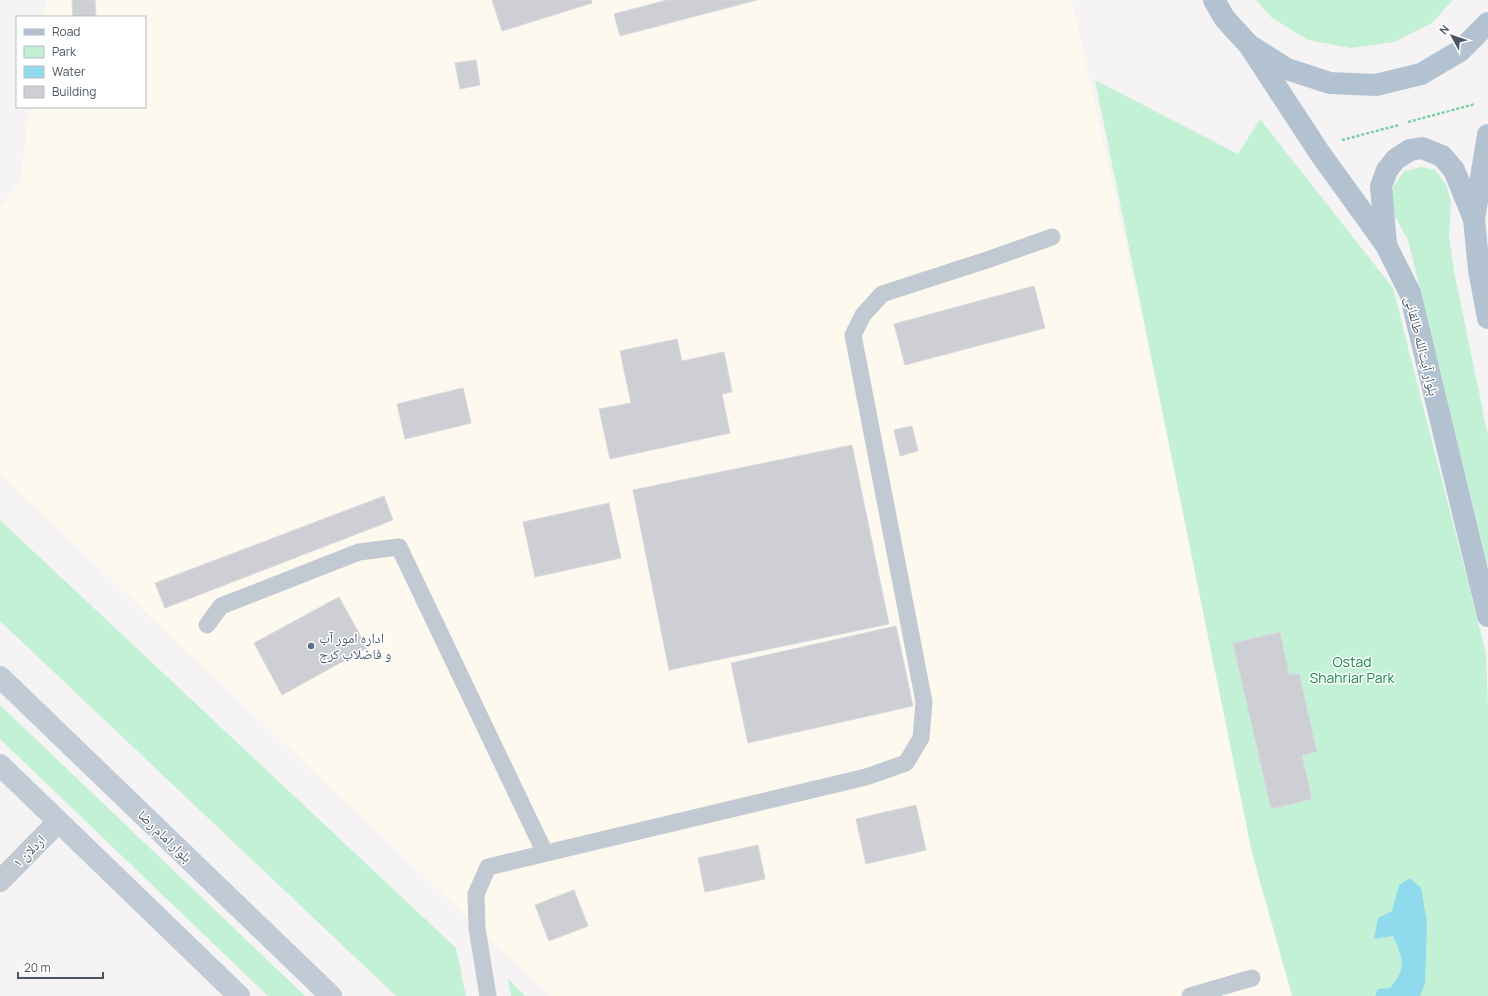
<svg xmlns="http://www.w3.org/2000/svg" width="1488" height="996" viewBox="0 0 1488 996" font-family="Manrope,'Noto Naskh Arabic',sans-serif">
<rect width="100%" height="100%" fill="#f5f3f3"/>
<!-- commercial -->
<path fill="#fdf9ef" d="M 46,0 L 1072,0 L 1284,966 L 1294,996 L 550,996 L 0,474 L 0,207 L 20,181 L 30,107 L 145,107 L 145,17 L 43,17 Z"/>
<!-- green -->
<g fill="#c3f1d5">
<path d="M 1256,0 L 1453,0 L 1432,23 L 1394,42 L 1351,48 L 1308,40 L 1272,18 Z"/>
<path d="M 1095,80 L 1238,154 L 1260,119 L 1393,288 L 1486,653 L 1488,709 L 1488,996 L 1292,996 L 1252,853 Z"/>
<path d="M 1422,167 L 1435,170 L 1446,184 L 1451,202 L 1449,238 L 1455,276 L 1488,436 L 1488,567 L 1408,240 L 1392,211 L 1392,189 L 1404,171 Z"/>
<path d="M 0,520 L 456,948 L 466,996 L 396,996 L 0,621 Z"/>
<path d="M 0,705 L 305,996 L 268,996 L 0,739 Z"/>
<path d="M 508,979 L 525,996 L 511,996 Z"/>
</g>
<!-- water -->
<path fill="#90daee" d="M 1410,878 L 1421,888 L 1427,922 L 1425,983 L 1420,996 L 1375,996 L 1378,989 L 1390,988 C 1407,969 1403,958 1393,936 L 1374,939 L 1378,918 L 1392,911 L 1399,885 Z"/>
<!-- building -->
<g fill="#cdcfd5" stroke="#d7d9de">
<path d="M 72,0 L 95,0 L 96,17 L 73,17 Z"/>
<path d="M 492,0 L 591,0 L 592,3 L 502,31 Z"/>
<path d="M 667,0 L 757,0 L 620,36 L 614,14 Z"/>
<path d="M 476,60 L 480,85 L 460,89 L 455,63 Z"/>
<path d="M 1034,286 L 1045,328 L 905,365 L 894,324 Z"/>
<path d="M 677,339 L 682,361 L 724,352 L 732,392 L 722,394 L 730,433 L 610,459 L 599,409 L 631,403 L 620,351 Z"/>
<path d="M 463,388 L 471,423 L 405,439 L 397,404 Z"/>
<path d="M 912,426 L 918,451 L 900,456 L 894,430 Z"/>
<path d="M 852,445 L 889,624 L 669,670 L 633,490 Z"/>
<path d="M 384,496 L 393,520 L 165,608 L 155,583 Z"/>
<path d="M 609,503 L 621,558 L 535,577 L 523,522 Z"/>
<path d="M 339,597 L 367,648 L 282,695 L 254,643 Z"/>
<path d="M 896,626 L 913,706 L 748,743 L 731,663 Z"/>
<path d="M 1280,632 L 1289,674 L 1299,674 L 1317,752 L 1302,755 L 1312,799 L 1271,809 L 1233,643 Z"/>
<path d="M 916,805 L 926,850 L 866,864 L 856,819 Z"/>
<path d="M 758,845 L 765,879 L 705,892 L 698,858 Z"/>
<path d="M 574,890 L 588,926 L 549,941 L 535,905 Z"/>
</g>
<g fill="none" stroke-linecap="round" stroke-linejoin="round">
<!-- path -->
<g stroke="#7ad0a6" stroke-width="2.5" stroke-dasharray="3 2" stroke-linecap="butt">
<path d="M 1408,122 L 1475,104"/>
<path d="M 1342,140 L 1399,125"/>
</g>
<!-- service -->
<g stroke="#c1cad2" stroke-width="17">
<path d="M 207,625 L 221,606 L 359,552 L 399,547 L 545,853"/>
<path d="M 488,996 L 477,928 L 476,894 L 488,867 L 866,777 L 906,763 L 921,738 L 924,702 L 853,335 L 863,315 L 882,294 L 987,260 L 1052,237"/>
<path d="M 1190,996 L 1252,978"/>
</g>
<!-- minor -->
<path stroke="#c1cad2" stroke-width="22" d="M 0,881 L 58,822"/>
<!-- secondary -->
<g stroke="#c1cbd6" stroke-width="22">
<path d="M 0,677 L 331,996"/>
<path d="M 0,765 L 239,996"/>
</g>
<!-- primary -->
<g stroke="#b3c2d1" stroke-width="22">
<path d="M 1214,0 L 1225,19 L 1249,45 L 1287,69 L 1330,83 L 1376,85 L 1421,74 L 1460,51 L 1488,23"/>
<path d="M 1249,45 L 1319,152 L 1386,245 L 1410,293 L 1488,616"/>
<path d="M 1488,135 L 1474,219 L 1479,270 L 1488,318"/>
<path d="M 1386,245 L 1381,186 L 1387,170 L 1396,159 L 1410,150 L 1422,148 L 1442,156 L 1454,170 L 1474,219"/>
</g>
</g>
<!-- markers -->
<circle fill="#5c6f8a" stroke="#fff" stroke-width="1.5" cx="311" cy="646" r="4"/>
<g text-anchor="middle" stroke-width="3" stroke-linejoin="round" paint-order="stroke">
<!-- street labels -->
<g font-size="14" fill="#4a5661" stroke="#fff">
<text transform="translate(1422 346) rotate(76)" y="5">بلوار آیت‌الله طالقانی</text>
<text transform="translate(165 836) rotate(44)" y="5">بلوار امام رضا</text>
<text transform="translate(29 851) rotate(-45)" y="5">اردلان ۱</text>
</g>
<!-- service labels -->
<g font-size="14" fill="#4e5e75" stroke="#fff" text-anchor="start">
<text x="319" y="643">اداره امور آب<tspan x="319" dy="16">و فاضلاب کرج</tspan></text>
</g>
<!-- park labels -->
<g font-size="14" fill="#17864f" stroke="#fff">
<text x="1352" y="667">Ostad<tspan x="1352" dy="16">Shahriar Park</tspan></text>
</g>
</g>
<!-- legend -->
<rect x="16" y="16" width="130" height="92" fill="#ffffff" stroke="#b7bbc0"/>
<rect x="24" y="29" width="20" height="6" fill="#b3c2d1" stroke="#b7bbc0"/>
<text x="52" y="36" font-size="12" fill="#4a5661">Road</text>
<rect x="24" y="46" width="20" height="12" fill="#c3f1d5" stroke="#b7bbc0"/>
<text x="52" y="56" font-size="12" fill="#4a5661">Park</text>
<rect x="24" y="66" width="20" height="12" fill="#90daee" stroke="#b7bbc0"/>
<text x="52" y="76" font-size="12" fill="#4a5661">Water</text>
<rect x="24" y="86" width="20" height="12" fill="#cdcfd5" stroke="#b7bbc0"/>
<text x="52" y="96" font-size="12" fill="#4a5661">Building</text>
<!-- north arrow -->
<g transform="translate(1452 36) rotate(310)" stroke="#ffffff" stroke-width="3" paint-order="stroke">
<path d="M0-3L7 15L0 10L-7 15Z" fill="#4a5661"/>
<text y="-6" font-size="11" font-weight="bold" text-anchor="middle" fill="#4a5661">N</text>
</g>
<!-- scale -->
<path d="M18 972v6h85v-6" fill="none" stroke="#4a5661" stroke-width="2"/>
<text x="24" y="972" font-size="12" fill="#4a5661" stroke="#ffffff" stroke-width="3" paint-order="stroke">20 m</text>
</svg>
